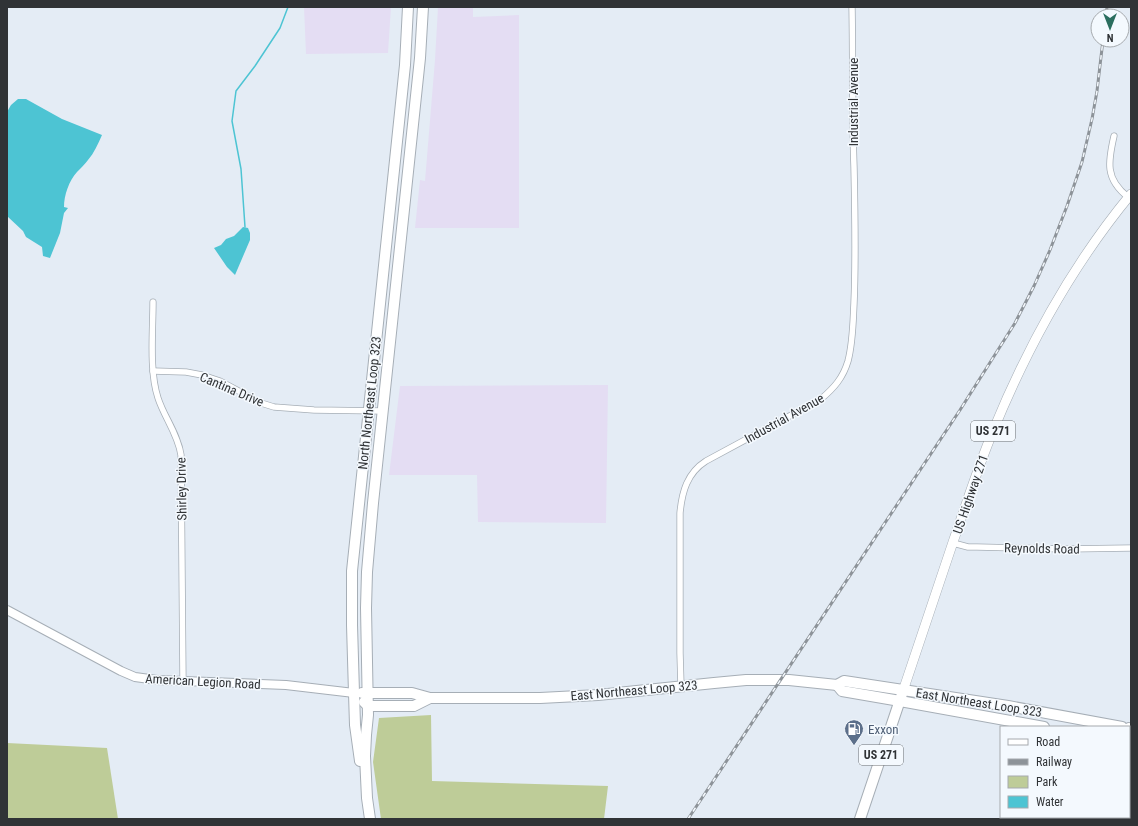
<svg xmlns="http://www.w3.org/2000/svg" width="1138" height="826" viewBox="0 0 1138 826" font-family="'Roboto Condensed',sans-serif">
<rect width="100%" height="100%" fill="#e4ecf5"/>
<!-- commercial -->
<g fill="#e4ddf3">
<path d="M 304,7 L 391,7 L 388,53 L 306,54 Z"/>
<path d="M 438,7 L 473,7 L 473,17 L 519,15 L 519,228 L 415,228 L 420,180 L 425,181 L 435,60 Z"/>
<path d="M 608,385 L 606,523 L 478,522 L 477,475 L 389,475 L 400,386 Z"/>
</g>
<!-- green -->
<g fill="#becc98">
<path d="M 431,715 L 432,781 L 608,786 L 604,819 L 381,819 L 373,762 L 379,718 Z"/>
<path d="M 7,743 L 107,748 L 118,819 L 7,819 Z"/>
</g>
<!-- water -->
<g fill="#4dc4d3">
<path d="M 18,99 L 26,99 L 62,119 L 102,135 C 98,144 94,153 88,160 C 85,164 81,168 77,172 C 69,181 64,195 64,207 L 68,208 L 64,213 L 60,233 L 50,258 L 43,256 L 42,247 L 26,237 L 23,231 L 7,216 L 7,112 L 11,105 Z"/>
<path d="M 243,227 L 248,228 L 250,233 L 250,240 L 235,275 L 227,267 L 214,248 L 221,245 L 226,239 L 234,236 Z"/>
</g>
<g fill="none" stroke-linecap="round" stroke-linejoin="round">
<!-- stream -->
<path stroke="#4dc4d3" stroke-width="1.5" d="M 245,227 L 241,169 L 232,121 L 236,91 L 255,66 L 280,28 L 288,7"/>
<defs>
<g id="street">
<path d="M 1114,136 C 1108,162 1105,179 1128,197"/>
<path d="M 153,302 C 153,331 149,371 158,398 C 164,417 178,434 181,455 L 183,681"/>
<path d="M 153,371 L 186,372 L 202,375 L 220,381 L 261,403 L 274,407 L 314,410 L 383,411"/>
<path d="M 953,543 L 968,547 L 977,547 L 1066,549 L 1131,548"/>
<path d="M 681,686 L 680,653 L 680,513 C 682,492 687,473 706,461 L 821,399 C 834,388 843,378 848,361 C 853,342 853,322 854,303 C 856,258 855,213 854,167 C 852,114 853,60 852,7"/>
</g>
<path id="secondary" d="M 7,610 L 121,671 L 135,677 L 157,680 L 286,685 L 354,693"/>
<path id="primary" d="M 903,691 C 920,641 937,591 953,542 C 966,505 978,467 993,431 C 1027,348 1074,263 1131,194"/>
<g id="highway">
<path d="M 837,685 L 842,691 L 900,701 L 1044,727"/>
<path d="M 362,693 L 412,693 L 430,698 L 540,698 L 598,695 L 714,683 L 746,680 L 789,680 L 837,685 L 844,681 L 1008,706 L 1122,727"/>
<path d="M 364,702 L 368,706 L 414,706 L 430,698"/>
<path d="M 1129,728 L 1131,729"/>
<path d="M 1129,744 L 1131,744"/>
<path d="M 360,761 L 355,725 L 354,693 L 352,625 L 352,571 L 405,65 L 408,7"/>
<path d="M 370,819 L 367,798 L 365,756 L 366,735 L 368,715 L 366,608 L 367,572 L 373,503 L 420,58 L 423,7"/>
<path d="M 860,819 L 902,694"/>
</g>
</defs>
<!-- street casing -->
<use href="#street" stroke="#a6aeb6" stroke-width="7"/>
<!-- secondary casing -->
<use href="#secondary" stroke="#a6aeb6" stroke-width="10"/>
<!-- primary casing -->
<use href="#primary" stroke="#a6aeb6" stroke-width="10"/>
<!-- highway casing -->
<use href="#highway" stroke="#a6aeb6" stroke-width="12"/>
<!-- street -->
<use href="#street" stroke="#fff" stroke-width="5.5"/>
<!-- secondary -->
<use href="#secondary" stroke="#fff" stroke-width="8"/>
<!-- primary -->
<use href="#primary" stroke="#fff" stroke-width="9"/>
<!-- highway -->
<use href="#highway" stroke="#fff" stroke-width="10"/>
<defs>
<g id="rail">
<path d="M 1106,16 L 1107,7"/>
<path d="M 688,819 L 960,410 L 1015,323 L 1034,286 L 1050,250 L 1067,206 L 1082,162 L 1092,119 L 1097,91 L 1103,40"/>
</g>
</defs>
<!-- rail casing -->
<use href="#rail" stroke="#8d9399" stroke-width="3"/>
<!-- rail -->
<use href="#rail" stroke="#f4f9fe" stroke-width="1.5" stroke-dasharray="4.5" stroke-linecap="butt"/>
</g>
<!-- icons -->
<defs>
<symbol id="fuel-pin" viewBox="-11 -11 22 30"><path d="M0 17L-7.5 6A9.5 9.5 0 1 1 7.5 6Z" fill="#5c6f8a" stroke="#f4f9fe"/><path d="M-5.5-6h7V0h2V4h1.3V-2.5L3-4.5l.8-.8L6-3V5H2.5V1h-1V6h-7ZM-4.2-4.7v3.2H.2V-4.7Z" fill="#fff"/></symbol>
</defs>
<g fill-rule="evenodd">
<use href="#fuel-pin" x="843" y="718" width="22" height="30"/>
</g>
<g text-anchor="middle" stroke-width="3" stroke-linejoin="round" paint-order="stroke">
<!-- shield labels -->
<g fill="#f4f9fe" stroke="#6b6e72" stroke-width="1">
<rect x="971" y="421" width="44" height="20" rx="3"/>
<rect x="859" y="745" width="44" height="20" rx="3"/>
</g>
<g font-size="12" font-weight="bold" fill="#303336">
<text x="993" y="435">US 271</text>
<text x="881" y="759">US 271</text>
</g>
<!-- street labels -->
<g font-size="13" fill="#303336" stroke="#f4f9fe">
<text transform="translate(853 102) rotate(-90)" y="5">Industrial Avenue</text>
<text transform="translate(232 389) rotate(23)" y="5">Cantina Drive</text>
<text transform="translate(369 403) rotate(-84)" y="5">North Northeast Loop 323</text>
<text transform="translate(784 418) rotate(-29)" y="5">Industrial Avenue</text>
<text transform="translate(181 489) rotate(-91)" y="5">Shirley Drive</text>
<text transform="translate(970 494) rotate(-71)" y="5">US Highway 271</text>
<text transform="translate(1042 548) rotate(1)" y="5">Reynolds Road</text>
<text transform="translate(203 681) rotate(3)" y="5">American Legion Road</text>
<text transform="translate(634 690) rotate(-5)" y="5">East Northeast Loop 323</text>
<text transform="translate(979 702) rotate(9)" y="5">East Northeast Loop 323</text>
</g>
<!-- service labels -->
<g font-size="13" fill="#4e5e75" stroke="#f4f9fe" text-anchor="start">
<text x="868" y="734">Exxon</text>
</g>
</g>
<!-- border -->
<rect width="1138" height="826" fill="none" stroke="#303336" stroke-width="16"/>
<!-- legend -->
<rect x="1000" y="726" width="130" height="92" fill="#f4f9fe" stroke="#a6aaae"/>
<rect x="1008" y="739" width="20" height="6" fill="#ffffff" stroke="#a6aaae"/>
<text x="1036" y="746" font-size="12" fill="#303336">Road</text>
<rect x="1008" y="759" width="20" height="6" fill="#8d9399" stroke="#a6aaae"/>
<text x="1036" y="766" font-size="12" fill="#303336">Railway</text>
<rect x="1008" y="776" width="20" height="12" fill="#becc98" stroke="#a6aaae"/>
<text x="1036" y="786" font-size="12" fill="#303336">Park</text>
<rect x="1008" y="796" width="20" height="12" fill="#4dc4d3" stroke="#a6aaae"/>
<text x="1036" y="806" font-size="12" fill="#303336">Water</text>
<!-- north arrow -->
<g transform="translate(1110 28) rotate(180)"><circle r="19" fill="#f4f9fe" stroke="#a6aaae"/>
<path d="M0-3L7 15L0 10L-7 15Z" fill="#2b6e5f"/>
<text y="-6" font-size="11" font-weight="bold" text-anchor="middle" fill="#303336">N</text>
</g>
</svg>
